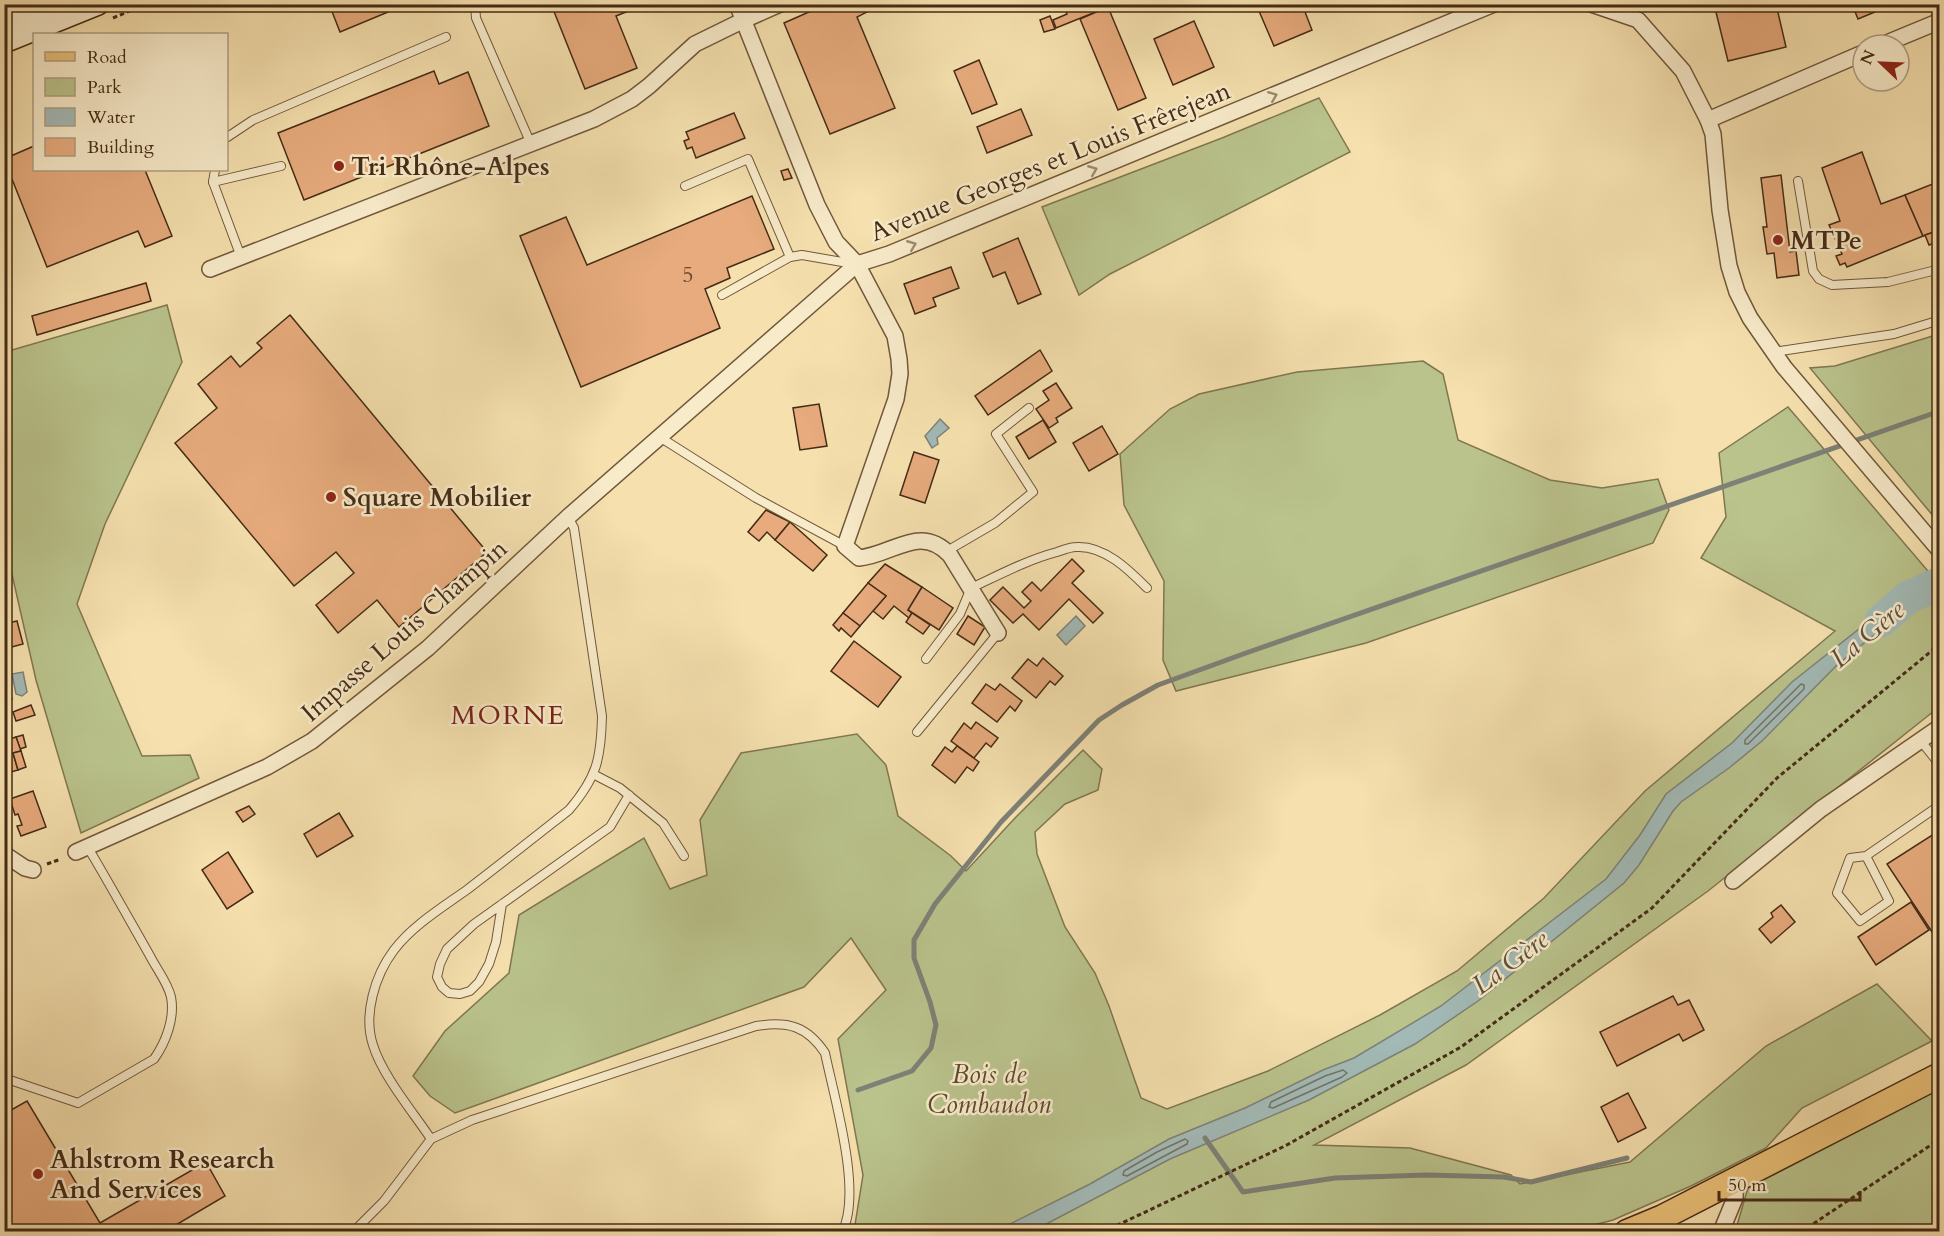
<svg xmlns="http://www.w3.org/2000/svg" width="1944" height="1236" viewBox="0 0 1944 1236" font-family="Cardo,serif">
<rect width="100%" height="100%" fill="#f5e0ae"/>
<filter id="stains"><feTurbulence type="fractalNoise" baseFrequency=".00333" numOctaves="4"/><feColorMatrix values="0 0 0 0 .2 0 0 0 0 .09 0 0 0 0 .02 0 0 0 .5 -.17"/></filter>
<radialGradient id="worn" r=".72"><stop offset=".6" stop-color="#630" stop-opacity="0"/><stop offset="1" stop-color="#630" stop-opacity=".3"/></radialGradient>
<!-- green -->
<g fill="#bac38c" stroke="#807751" stroke-width="1.5">
<path d="M 1319,98 L 1350,152 L 1110,274 L 1079,295 L 1042,207 L 1222,138 Z"/>
<path d="M 167,305 L 182,362 L 105,524 L 77,604 L 142,756 L 190,755 L 199,778 L 81,833 L 36,680 L 9,561 L 5,561 L 5,352 Z"/>
<path d="M 1939,334 L 1940,334 L 1939,523 L 1810,368 L 1835,366 Z"/>
<path d="M 1423,361 L 1443,374 L 1458,440 L 1550,480 L 1602,488 L 1658,479 L 1669,510 L 1653,543 L 1366,643 L 1176,691 L 1163,660 L 1164,581 L 1124,505 L 1120,454 L 1170,409 L 1199,394 L 1297,372 Z"/>
<path d="M 1788,407 L 1939,584 L 1939,707 L 1708,891 L 1466,1065 L 1314,1145 L 1410,1148 L 1511,1175 L 1520,1184 L 1630,1162 L 1766,1046 L 1877,984 L 1932,1041 L 1802,1108 L 1766,1148 L 1691,1186 L 1613,1220 L 1567,1232 L 854,1231 L 863,1175 L 838,1039 L 886,990 L 851,938 L 804,987 L 455,1113 L 430,1096 L 413,1076 L 445,1031 L 509,973 L 519,915 L 644,838 L 670,889 L 707,875 L 700,820 L 741,753 L 857,734 L 886,765 L 898,816 L 951,856 L 966,871 L 1015,818 L 1083,750 L 1102,769 L 1098,790 L 1065,804 L 1035,832 L 1037,854 L 1065,927 L 1095,973 L 1109,1006 L 1141,1098 L 1167,1109 L 1268,1071 L 1380,1015 L 1457,971 L 1544,898 L 1645,791 L 1835,631 L 1701,558 L 1726,517 L 1719,453 Z"/>
<path d="M 1939,1090 L 1939,1231 L 1735,1232 L 1750,1181 L 1899,1107 Z"/>
</g>
<!-- water -->
<g fill="#a2bab7" stroke="#7d8177" stroke-width="1.5">
<path d="M 940,419 L 949,428 L 937,438 L 938,444 L 932,448 L 925,436 Z"/>
<path d="M 1912,587 L 1921,597 L 1837,665 L 1762,741 L 1729,768 L 1681,802 L 1673,811 L 1639,865 L 1624,883 L 1478,1001 L 1415,1044 L 1309,1100 L 1170,1159 L 1033,1231 L 996,1231 L 1090,1184 L 1169,1139 L 1245,1108 L 1323,1070 L 1354,1058 L 1441,1006 L 1606,879 L 1640,835 L 1666,794 L 1732,743 L 1792,682 Z"/>
<path d="M 1076,616 L 1085,626 L 1066,645 L 1057,635 Z"/>
<path d="M 23,672 L 27,692 L 22,696 L 16,694 L 12,674 Z"/>
</g>
<g fill="none" stroke-linecap="round" stroke-linejoin="round">
<!-- shore -->
<g stroke="#747266" stroke-width="1.5">
<path d="M 1801,684 L 1804,685 L 1804,689 L 1748,744 L 1745,744 L 1745,740 Z"/>
<path d="M 1343,1070 L 1347,1073 L 1342,1077 L 1273,1108 L 1269,1107 L 1271,1102 L 1325,1076 Z"/>
<path d="M 1185,1139 L 1188,1141 L 1187,1144 L 1127,1176 L 1123,1175 L 1124,1171 L 1157,1152 Z"/>
</g>
<!-- stream -->
<g stroke="#7d8177" stroke-width="5">
<path d="M 858,1090 L 912,1071 L 931,1048 L 936,1025 L 930,1002 L 914,958 L 914,940 L 935,904 L 1001,822 L 1099,720 L 1122,705 L 1158,685 L 1246,653 L 1940,411"/>
<path d="M 1205,1138 L 1243,1192 L 1335,1178 L 1427,1175 L 1504,1177 L 1531,1182 L 1627,1158"/>
</g>
<!-- river -->
<path stroke="#a2bab7" stroke-width="33" d="M 1881,621 L 1907,598 L 1940,583"/>
</g>
<!-- building -->
<g fill="#e7ab7d" stroke="#452b16" stroke-width="1.5">
<path d="M 342,4 L 399,4 L 400,7 L 340,32 L 331,9 Z"/>
<path d="M 551,4 L 629,4 L 631,10 L 616,16 L 637,68 L 585,89 Z"/>
<path d="M 827,4 L 866,4 L 864,5 L 867,12 L 857,17 L 895,108 L 830,134 L 784,23 Z"/>
<path d="M 1107,4 L 1108,7 L 1056,28 L 1053,20 L 1067,14 L 1065,10 L 1078,4 Z"/>
<path d="M 1256,4 L 1302,4 L 1312,30 L 1274,46 Z"/>
<path d="M 1714,4 L 1776,4 L 1786,47 L 1728,61 Z"/>
<path d="M 1852,4 L 1894,4 L 1858,19 Z"/>
<path d="M 1108,7 L 1146,98 L 1118,110 L 1080,19 Z"/>
<path d="M 1050,16 L 1055,29 L 1044,32 L 1040,20 Z"/>
<path d="M 1194,21 L 1214,67 L 1173,85 L 1154,39 Z"/>
<path d="M 979,60 L 997,104 L 972,114 L 954,71 Z"/>
<path d="M 434,71 L 439,84 L 468,72 L 489,126 L 304,200 L 278,133 Z"/>
<path d="M 1021,109 L 1032,135 L 987,153 L 977,127 Z"/>
<path d="M 734,113 L 745,138 L 696,158 L 692,147 L 687,149 L 684,141 L 689,139 L 686,132 Z"/>
<path d="M 34,146 L 34,170 L 145,170 L 172,236 L 145,247 L 138,231 L 47,267 L 4,159 Z"/>
<path d="M 1862,152 L 1881,204 L 1905,195 L 1923,236 L 1847,267 L 1845,263 L 1840,265 L 1836,256 L 1842,254 L 1829,225 L 1840,221 L 1822,168 Z"/>
<path d="M 788,169 L 792,178 L 784,180 L 781,171 Z"/>
<path d="M 1781,175 L 1790,252 L 1796,251 L 1799,275 L 1777,278 L 1774,253 L 1767,254 L 1763,227 L 1767,227 L 1761,178 Z"/>
<path d="M 1940,181 L 1940,230 L 1923,236 L 1905,195 Z"/>
<path d="M 752,196 L 774,249 L 727,268 L 730,278 L 705,289 L 720,328 L 581,387 L 520,236 L 566,217 L 587,265 Z"/>
<path d="M 1940,230 L 1940,241 L 1929,245 L 1925,235 Z"/>
<path d="M 1018,238 L 1041,294 L 1018,304 L 1005,272 L 993,277 L 983,253 Z"/>
<path d="M 951,267 L 959,288 L 933,298 L 936,306 L 915,314 L 904,284 Z"/>
<path d="M 146,283 L 151,301 L 37,335 L 32,316 Z"/>
<path d="M 290,315 L 487,552 L 399,627 L 377,600 L 338,633 L 316,605 L 354,573 L 336,552 L 294,586 L 175,443 L 217,408 L 198,384 L 231,356 L 240,367 L 262,348 L 257,343 Z"/>
<path d="M 1040,350 L 1052,371 L 988,415 L 975,396 Z"/>
<path d="M 1056,383 L 1072,408 L 1056,418 L 1058,422 L 1049,428 L 1036,409 L 1049,400 L 1043,391 Z"/>
<path d="M 819,404 L 827,446 L 800,450 L 793,408 Z"/>
<path d="M 1043,420 L 1056,442 L 1029,459 L 1016,437 Z"/>
<path d="M 1102,426 L 1118,454 L 1089,471 L 1073,443 Z"/>
<path d="M 914,452 L 939,460 L 925,503 L 900,495 Z"/>
<path d="M 766,510 L 790,522 L 775,540 L 767,532 L 759,541 L 748,532 Z"/>
<path d="M 790,522 L 827,555 L 813,571 L 775,540 Z"/>
<path d="M 1072,559 L 1084,571 L 1072,583 L 1103,613 L 1093,623 L 1069,599 L 1039,630 L 1023,614 L 1013,623 L 990,600 L 1003,587 L 1024,608 L 1031,601 L 1022,592 L 1032,582 L 1041,591 Z"/>
<path d="M 885,564 L 922,587 L 908,610 L 912,613 L 909,618 L 894,606 L 883,619 L 873,611 L 886,596 L 868,583 Z"/>
<path d="M 868,583 L 886,596 L 860,626 L 843,613 Z"/>
<path d="M 922,587 L 953,608 L 939,630 L 908,610 Z"/>
<path d="M 843,613 L 860,626 L 851,637 L 841,628 L 839,631 L 833,625 Z"/>
<path d="M 912,613 L 930,625 L 923,634 L 906,622 Z"/>
<path d="M 968,616 L 985,627 L 974,645 L 957,634 Z"/>
<path d="M 17,621 L 23,644 L 4,649 L 4,624 Z"/>
<path d="M 854,641 L 901,677 L 878,707 L 831,671 Z"/>
<path d="M 1043,658 L 1063,676 L 1055,685 L 1050,681 L 1036,698 L 1012,678 L 1028,659 L 1037,666 Z"/>
<path d="M 5,677 L 12,699 L 4,702 L 4,677 Z"/>
<path d="M 986,684 L 995,690 L 1000,684 L 1022,701 L 1015,711 L 1010,706 L 997,722 L 972,703 Z"/>
<path d="M 31,705 L 35,715 L 16,721 L 13,712 Z"/>
<path d="M 976,722 L 998,738 L 991,747 L 986,743 L 974,758 L 951,741 L 964,723 L 971,729 Z"/>
<path d="M 23,735 L 26,747 L 20,749 L 16,737 Z"/>
<path d="M 16,737 L 21,751 L 13,753 L 18,770 L 4,774 L 4,741 Z"/>
<path d="M 957,746 L 979,762 L 973,771 L 967,767 L 955,783 L 932,765 L 945,747 L 952,752 Z"/>
<path d="M 21,751 L 26,767 L 18,770 L 13,753 Z"/>
<path d="M 33,791 L 46,827 L 21,836 L 17,826 L 22,825 L 18,814 L 15,815 L 10,799 Z"/>
<path d="M 249,806 L 255,814 L 243,822 L 236,812 Z"/>
<path d="M 339,813 L 353,836 L 317,857 L 304,834 Z"/>
<path d="M 1940,830 L 1940,944 L 1887,864 Z"/>
<path d="M 228,852 L 253,892 L 227,909 L 202,870 Z"/>
<path d="M 1911,902 L 1929,930 L 1876,965 L 1858,937 Z"/>
<path d="M 1781,905 L 1795,922 L 1771,943 L 1759,929 L 1773,917 L 1771,913 Z"/>
<path d="M 1673,996 L 1678,1005 L 1689,1000 L 1704,1030 L 1683,1041 L 1679,1034 L 1617,1066 L 1600,1032 Z"/>
<path d="M 1628,1093 L 1646,1128 L 1618,1142 L 1601,1107 Z"/>
<path d="M 27,1101 L 100,1223 L 206,1162 L 225,1196 L 164,1232 L 4,1232 L 4,1114 Z"/>
</g>
<g fill="none" stroke-linecap="round" stroke-linejoin="round">
<defs>
<g id="service">
<path d="M 475,4 L 476,18 L 531,144"/>
<path d="M 226,138 L 253,120 L 446,37"/>
<path d="M 215,170 L 213,182 L 241,257"/>
<path d="M 1798,181 L 1813,271 L 1819,279 L 1832,285 L 1888,282 L 1940,269"/>
<path d="M 213,182 L 281,166"/>
<path d="M 685,186 L 748,159 L 790,257"/>
<path d="M 722,295 L 790,257 L 802,255 L 854,264"/>
<path d="M 1774,352 L 1894,334 L 1940,320"/>
<path d="M 658,436 L 756,498 L 845,546"/>
<path d="M 947,551 L 995,523 L 1033,492 L 996,434 L 1029,408"/>
<path d="M 926,659 L 960,614 L 971,588 C 999,575 1027,560 1057,552 C 1063,550 1070,547 1076,547 C 1104,545 1129,570 1147,588"/>
<path d="M 917,732 L 998,633"/>
<path d="M 1920,740 L 1940,765"/>
<path d="M 593,774 L 620,788 L 663,823 L 684,856"/>
<path d="M 1866,856 L 1889,901 L 1860,921 L 1837,893 L 1850,858 L 1866,856 L 1940,805"/>
<path d="M 502,904 L 496,942 L 489,964 L 479,982 L 470,991 L 460,994 L 449,993 L 442,987 L 437,977 L 440,964 L 447,949 L 474,924 L 610,827 L 629,795"/>
<path d="M 4,1078 L 78,1103 L 154,1059 C 166,1042 175,1018 171,997 C 168,983 156,968 150,956 C 129,919 109,883 87,846"/>
<path d="M 431,1139 C 413,1112 382,1075 373,1045 C 363,1015 375,975 394,950 C 413,925 443,907 468,889 C 502,863 536,836 569,810 C 597,777 601,759 602,716 L 574,528 L 568,517"/>
<path d="M 353,1232 L 384,1201 L 431,1139 L 472,1120 L 756,1026 C 788,1021 807,1026 825,1053 C 834,1097 863,1193 842,1232"/>
</g>
<g id="minor">
<path d="M 737,4 L 817,205 L 836,242 L 857,264 L 895,336 L 899,359 L 900,374 L 896,399 L 845,546 L 859,558 C 893,555 920,523 950,555 L 998,633"/>
<path d="M 1591,4 L 1638,20 L 1683,71 L 1708,120 L 1713,134 L 1720,210 L 1729,266 L 1737,292 L 1750,318 L 1784,367 L 1940,551"/>
<path d="M 1882,45 L 1940,21"/>
<path d="M 1708,120 L 1863,53"/>
<path d="M 210,269 L 594,119 L 632,99 L 649,86 L 695,44 L 744,20 L 780,4"/>
<path d="M 76,852 L 267,767 L 312,741 L 428,648 L 568,517 L 857,264 L 889,254 L 1494,4"/>
<path d="M 4,854 L 25,868 L 33,870"/>
<path d="M 1733,881 L 1821,809 L 1940,727"/>
<path d="M 1721,1232 L 1735,1198 L 1736,1179"/>
</g>
<g id="secondary">
<path d="M 4,21 L 46,4"/>
<path d="M 4,42 L 98,4"/>
</g>
<path id="primary" d="M 1627,1232 L 1663,1217 L 1940,1075"/>
</defs>
<!-- service casing -->
<use href="#service" stroke="#71583c" stroke-width="10"/>
<!-- minor casing -->
<use href="#minor" stroke="#71583c" stroke-width="18"/>
<!-- secondary casing -->
<use href="#secondary" stroke="#452b16" stroke-width="24"/>
<!-- primary casing -->
<use href="#primary" stroke="#452b16" stroke-width="27"/>
<!-- path -->
<g stroke="#452b16" stroke-width="3" stroke-dasharray="4.5 3" stroke-linecap="butt">
<path d="M 113,18 L 146,4"/>
<path d="M 47,864 L 61,859"/>
<path d="M 1103,1232 L 1285,1146 L 1461,1047 L 1652,908 L 1777,778 L 1940,644"/>
<path d="M 1801,1232 L 1940,1139"/>
</g>
<!-- service -->
<use href="#service" stroke="#f8ebca" stroke-width="8"/>
<!-- minor -->
<use href="#minor" stroke="#f8ebca" stroke-width="15"/>
<!-- secondary -->
<use href="#secondary" stroke="#f8ebca" stroke-width="21"/>
<!-- primary -->
<use href="#primary" stroke="#eac077" stroke-width="24"/>
</g>
<!-- one-way arrows -->
<defs><path id="oneway-chevron" d="M-2-3.5L2.5 0L-2 3.5" fill="none" stroke-width="1.6" stroke-linecap="round" stroke-linejoin="round" transform="scale(1.5)"/></defs>
<g stroke="#9e8b70">
<use href="#oneway-chevron" transform="translate(1273 96) rotate(-22)"/>
<use href="#oneway-chevron" transform="translate(1093 170) rotate(-22)"/>
<use href="#oneway-chevron" transform="translate(912 245) rotate(-22)"/>
</g>
<!-- markers -->
<g fill="#8f2418" stroke="#f8ebca" stroke-width="2">
<circle cx="339" cy="166" r="6"/>
<circle cx="1778" cy="240" r="6"/>
<circle cx="331" cy="497" r="6"/>
<circle cx="38" cy="1174" r="6"/>
</g>
<g text-anchor="middle" stroke-width="5" stroke-linejoin="round" paint-order="stroke">
<!-- number labels -->
<g font-size="22" fill="#6e4b30">
<text x="688" y="282">5</text>
</g>
<!-- street labels -->
<g font-size="26" fill="#452b16" stroke="#f8ebca">
<text transform="translate(1050 161) rotate(-22)" y="9">Avenue Georges et Louis Frêrejean</text>
<text transform="translate(404 630) rotate(-41)" y="9">Impasse Louis Champin</text>
</g>
<!-- poi labels -->
<g font-size="26" font-weight="bold" fill="#452b16" stroke="#f8ebca" text-anchor="start">
<text x="351" y="175">Tri Rhône-Alpes</text>
<text x="1790" y="249">MTPe</text>
<text x="343" y="506">Square Mobilier</text>
<text x="50" y="1168">Ahlstrom Research<tspan x="50" dy="30">And Services</tspan></text>
</g>
<!-- park labels -->
<g font-size="26" font-style="italic" fill="#5c492e" stroke="#f8ebca">
<text x="989" y="1083">Bois de<tspan x="989" dy="30">Combaudon</tspan></text>
</g>
<!-- water labels -->
<g font-size="27" font-style="italic" fill="#5c4f3e" stroke="#f8ebca">
<text transform="translate(1867 634) rotate(-40)" y="9">La Gère</text>
<text transform="translate(1510 962) rotate(-37)" y="9">La Gère</text>
</g>
<!-- neighbourhood labels -->
<g font-size="27" letter-spacing="1.5" fill="#7a1f14" stroke="#f8ebca">
<text x="508" y="724">MORNE</text>
</g>
</g>
<!-- margin -->
<rect width="1944" height="1236" fill="none" stroke="#f5e0ae" stroke-width="24"/>
<rect x="6" y="6" width="1932" height="1224" fill="none" stroke="#452b16" stroke-width="3"/>
<rect x="12" y="12" width="1920" height="1212" fill="none" stroke="#452b16" stroke-width="1.5"/>
<!-- legend -->
<rect x="33" y="33" width="195" height="138" fill="#f8ebca" stroke="#b09e82" stroke-width="1.5"/>
<rect x="45" y="52" width="30" height="9" fill="#eac077" stroke="#b09e82" stroke-width="1.5"/>
<text x="87" y="63" font-size="18" fill="#452b16">Road</text>
<rect x="45" y="78" width="30" height="18" fill="#bac38c" stroke="#b09e82" stroke-width="1.5"/>
<text x="87" y="93" font-size="18" fill="#452b16">Park</text>
<rect x="45" y="108" width="30" height="18" fill="#a2bab7" stroke="#b09e82" stroke-width="1.5"/>
<text x="87" y="123" font-size="18" fill="#452b16">Water</text>
<rect x="45" y="138" width="30" height="18" fill="#e7ab7d" stroke="#b09e82" stroke-width="1.5"/>
<text x="87" y="153" font-size="18" fill="#452b16">Building</text>
<!-- north arrow -->
<g transform="translate(1881 63) rotate(293)"><circle r="28" fill="#f8ebca" stroke="#b09e82" stroke-width="1.5"/>
<path d="M0-4.5L10 22L0 15L-10 22Z" fill="#8f2418"/>
<text y="-9" font-size="16" font-weight="bold" text-anchor="middle" fill="#452b16">N</text>
</g>
<!-- scale -->
<path d="M1719 1191v9h141v-9" fill="none" stroke="#452b16" stroke-width="3"/>
<text x="1728" y="1191" font-size="18" fill="#452b16" stroke="#f8ebca" stroke-width="4.5" paint-order="stroke">50 m</text>
<rect width="100%" height="100%" filter="url(#stains)"/>
<rect width="100%" height="100%" fill="url(#worn)"/>
</svg>
